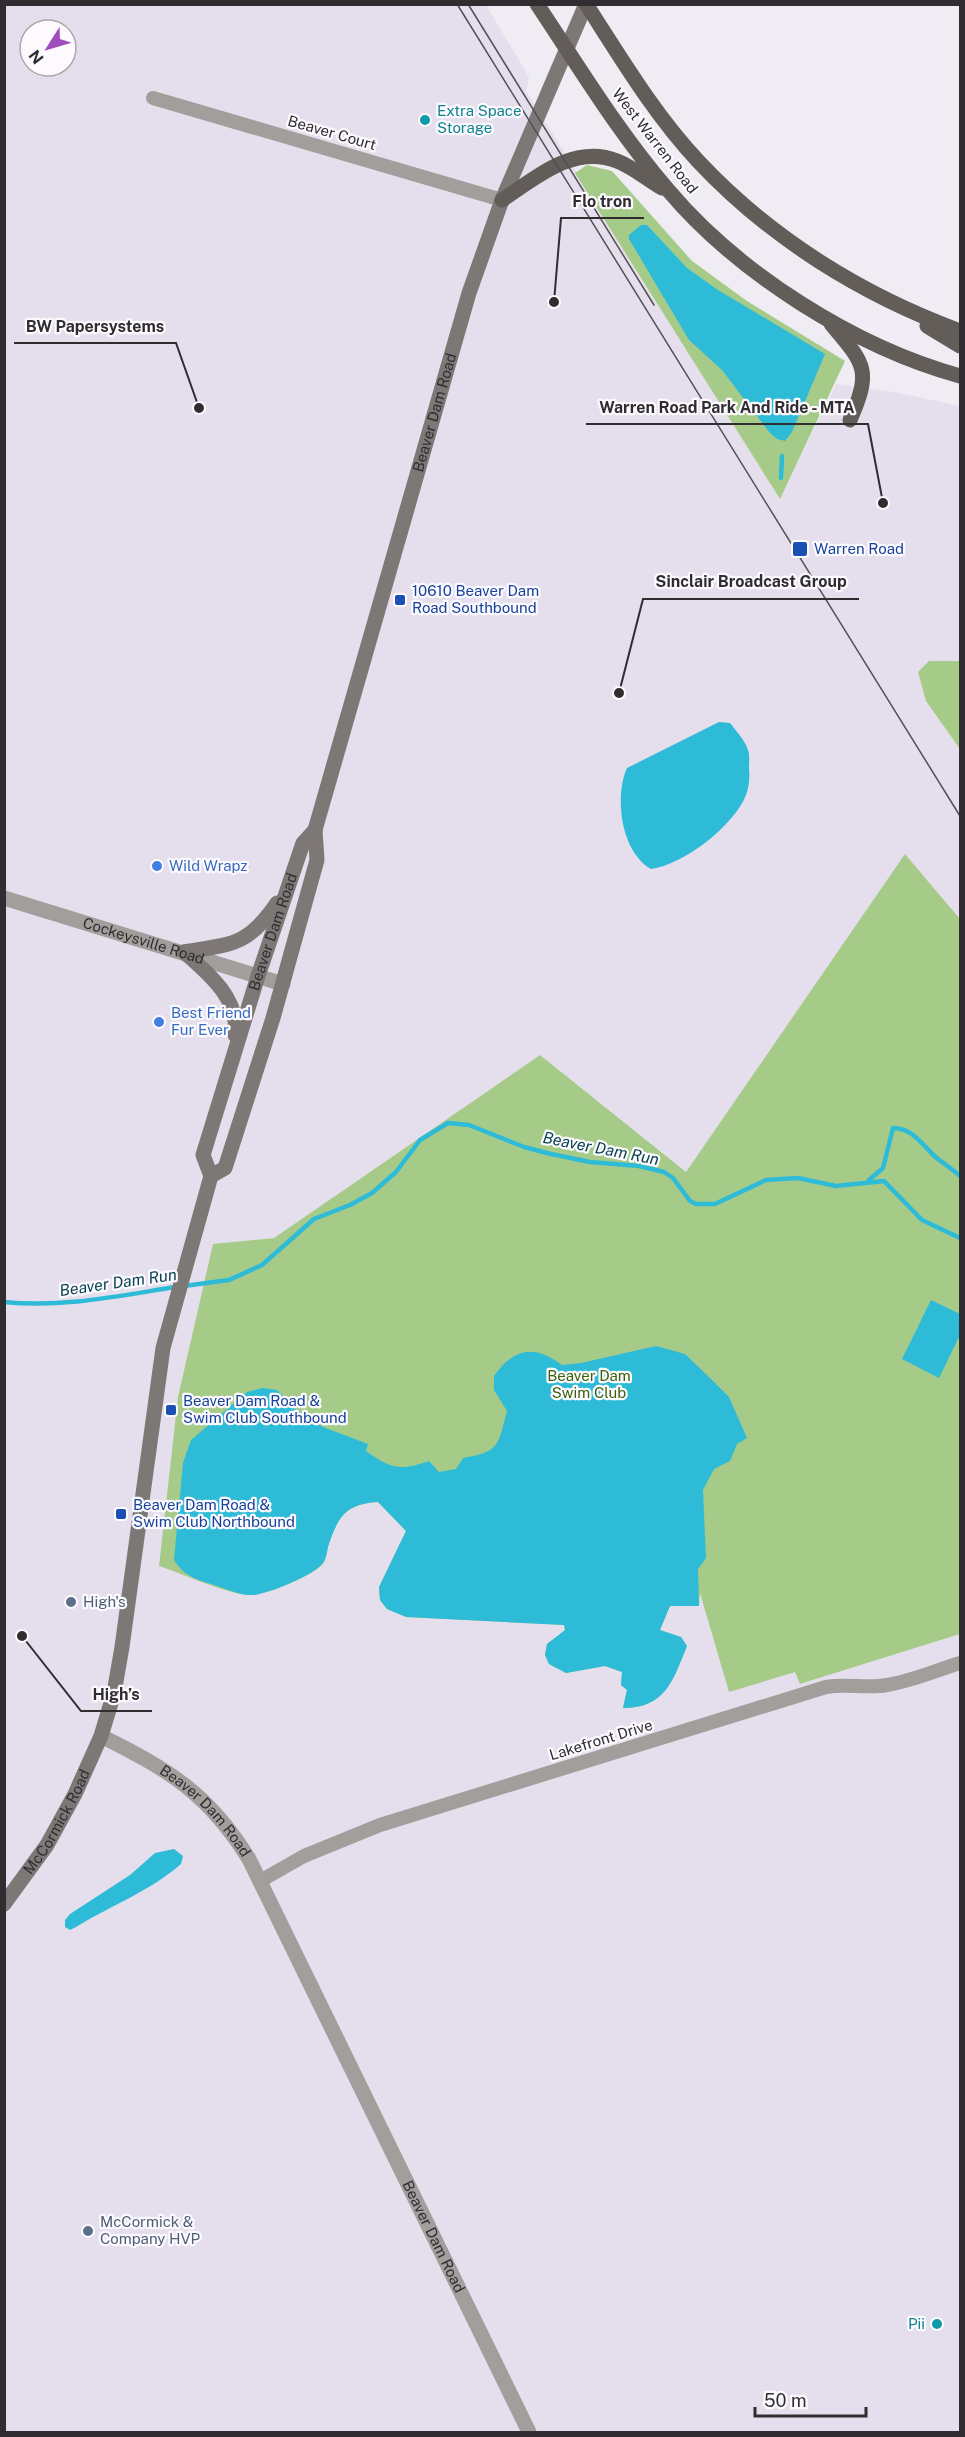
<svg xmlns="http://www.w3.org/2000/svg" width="965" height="2437" viewBox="0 0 965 2437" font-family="'Public Sans',sans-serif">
<rect width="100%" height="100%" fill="#efecf3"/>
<!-- built -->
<path fill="#e5dfed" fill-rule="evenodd" d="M 5,5 L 486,5 L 529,77 L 526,91 L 780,498 L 836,384 L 894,392 L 960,406 L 960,919 L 906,855 L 686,1172 L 540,1055 L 274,1238 L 213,1244 L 182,1574 L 228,1590 L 294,1583 L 322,1565 L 333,1534 L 344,1513 L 355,1505 L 378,1502 L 406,1531 L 379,1587 L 406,1617 L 564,1625 L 565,1630 L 555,1636 L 566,1673 L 605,1666 L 622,1672 L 627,1690 L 624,1708 L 634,1708 L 655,1701 L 681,1637 L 660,1631 L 670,1606 L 700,1591 L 729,1691 L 796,1671 L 801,1684 L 960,1634 L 960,2432 L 5,2432 ZM 30,30 L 66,30 L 66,66 L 30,66 Z"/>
<!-- green -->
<g fill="#a6cb89">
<path d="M 587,165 L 612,171 L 692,261 L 747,301 L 845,361 L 780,499 L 575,173 Z"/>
<path d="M 929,661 L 960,661 L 960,749 L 926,701 L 918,672 Z"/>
<path d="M 905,854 L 960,919 L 960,1634 L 800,1684 L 795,1672 L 729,1692 L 700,1593 L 699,1606 L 670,1606 L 660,1630 L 681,1637 L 687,1646 C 673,1680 666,1708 623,1708 L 627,1690 L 621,1685 L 622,1672 L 605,1666 L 566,1673 L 549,1664 L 545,1655 L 547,1644 L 565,1630 L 564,1625 L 406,1617 L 387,1609 L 380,1600 L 379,1587 L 406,1531 L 378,1502 C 345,1504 338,1517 328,1546 C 327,1552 326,1560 323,1564 C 314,1575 266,1595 252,1595 C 231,1596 181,1573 159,1566 L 178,1397 L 213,1244 L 274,1238 L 540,1055 L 686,1172 Z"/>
</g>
<!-- water -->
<g fill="#2ebbd7">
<path d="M 641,225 L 647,225 L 687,268 L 718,290 L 825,354 L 792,432 L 785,441 L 777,439 L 770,433 L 722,370 L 689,340 L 629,239 L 629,235 Z"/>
<path d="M 719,722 L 730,723 C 736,731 745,740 748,750 C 750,755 749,762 749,768 C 750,777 749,787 746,795 C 734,826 683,865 651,869 C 621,852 614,797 627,768 Z"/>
<path d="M 931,1300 L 960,1314 L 960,1335 L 939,1378 L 902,1359 Z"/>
<path d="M 656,1346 L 685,1354 L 709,1377 L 729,1397 L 747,1438 L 737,1444 L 730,1461 L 714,1469 L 703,1490 L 706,1558 L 698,1569 L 699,1606 L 670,1606 L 660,1630 L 681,1637 L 687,1646 C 673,1680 666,1708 623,1708 L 627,1690 L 621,1685 L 622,1672 L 605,1666 L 566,1673 L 549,1664 L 545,1655 L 547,1644 L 565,1630 L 564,1625 L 406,1617 L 387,1609 L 380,1600 L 379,1587 L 406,1531 L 378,1502 C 345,1504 338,1517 328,1547 C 327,1552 326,1560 322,1564 C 314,1575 266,1595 252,1595 C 242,1596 229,1590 220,1587 C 200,1580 186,1579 174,1560 L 183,1463 L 191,1440 L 247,1392 L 263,1388 L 277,1390 L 298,1411 L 323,1427 L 368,1444 L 366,1451 C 390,1469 401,1471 429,1461 L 439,1472 L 456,1469 L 463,1458 C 500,1452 498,1445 507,1411 L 494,1390 L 494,1376 C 514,1348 534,1344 562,1365 L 581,1363 Z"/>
<path d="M 174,1849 L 183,1856 L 181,1864 C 150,1891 112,1905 76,1927 L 70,1930 L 65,1927 L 65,1920 L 70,1914 L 130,1875 L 155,1853 Z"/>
</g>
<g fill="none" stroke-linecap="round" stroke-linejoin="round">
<!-- stream -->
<g stroke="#2ebbd7" stroke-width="4.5">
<path d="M 781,478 L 782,456"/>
<path d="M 869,1180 L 883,1168 L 893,1128 C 914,1128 923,1147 938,1159 C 946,1165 953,1170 960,1176"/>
<path d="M 184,1286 L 229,1280 L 262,1265 L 314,1219 L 350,1205 L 372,1193 L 396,1172 L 420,1140 L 448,1123 L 469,1125 L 524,1147 L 551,1154 L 590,1162 L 639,1166 L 664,1172 L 673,1178 L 690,1201 L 696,1204 L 715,1204 L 766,1180 L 798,1178 L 836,1186 L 884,1181 L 922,1220 L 960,1238"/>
<path d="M 4,1302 C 62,1308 118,1296 175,1287"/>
</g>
<!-- minor -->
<g stroke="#a19e9c" stroke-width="14">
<path d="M 153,98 L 502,200"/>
<path d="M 260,1881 L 304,1856 L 380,1825 L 826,1687 C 847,1683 866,1689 887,1685 C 912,1681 937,1670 960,1663"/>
</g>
<!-- tertiary -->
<g stroke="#a19e9c" stroke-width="15">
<path id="s1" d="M 4,898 L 283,984"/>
<path id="s2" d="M 101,1736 C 169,1770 208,1793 249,1859 L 529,2432"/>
</g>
<!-- secondary -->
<g stroke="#7d7875" stroke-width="15">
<path d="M 184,952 C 208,973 240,999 235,1035"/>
<path d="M 184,952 C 232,944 248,946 277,903"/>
<path id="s3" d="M 211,1176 L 225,1168 L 273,1018 L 317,860 L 315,830 L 469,293 L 502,200 L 586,4"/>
<path id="s4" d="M 4,1904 L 47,1845 L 75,1794 L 101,1736 L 114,1693 L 122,1647 L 163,1348 L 211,1176 L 203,1155 L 258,976 L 303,843 L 315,830"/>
</g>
<!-- primary -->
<g stroke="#635d59" stroke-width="15">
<path d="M 537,4 C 579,67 618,132 668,190 C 739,274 855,347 960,376"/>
<path d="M 586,4 C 621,58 654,114 698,161 C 770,238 862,295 960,331"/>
<path d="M 502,200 C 537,177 574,144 617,161 C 633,167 648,180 662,188"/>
<path d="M 831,324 C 865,364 872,370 850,420"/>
<path d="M 927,326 L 960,346"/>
</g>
<!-- tram -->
<g stroke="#525054" stroke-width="1.5">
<path d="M 457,4 L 960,816"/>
<path d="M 468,4 L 654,305"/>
</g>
</g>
<!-- markers -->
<g fill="#0f9aa8" stroke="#fcfafe" stroke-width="2">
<circle cx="425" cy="120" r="6"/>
<circle cx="937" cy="2324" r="6"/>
</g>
<g fill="#1a4fb4" stroke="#fcfafe" stroke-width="2">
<rect x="792" y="541" width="16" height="16" rx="3"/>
<rect x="394" y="594" width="12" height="12" rx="3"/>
<rect x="165" y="1404" width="12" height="12" rx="3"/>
<rect x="115" y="1508" width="12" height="12" rx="3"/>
</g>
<g fill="#3f7fe0" stroke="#fcfafe" stroke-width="2">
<circle cx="157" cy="866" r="6"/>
<circle cx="159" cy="1022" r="6"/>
</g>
<g fill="#5c6f8a" stroke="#fcfafe" stroke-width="2">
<circle cx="71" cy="1602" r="6"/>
<circle cx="88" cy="2231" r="6"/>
</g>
<g text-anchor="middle" stroke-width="4.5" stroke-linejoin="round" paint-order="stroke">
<!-- culture labels -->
<g font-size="15" fill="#0d838f" stroke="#fcfafe" text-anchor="start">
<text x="437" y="116">Extra Space<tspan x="437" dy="17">Storage</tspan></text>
<text x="925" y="2329" text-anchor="end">Pii</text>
</g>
<!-- street labels -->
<g font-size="15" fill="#2f2d30" stroke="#fcfafe">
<text transform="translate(332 133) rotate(16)" y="5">Beaver Court</text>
<text transform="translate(655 141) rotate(52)" y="5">West Warren Road</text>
<text dy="5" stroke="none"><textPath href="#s3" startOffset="802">Beaver Dam Road</textPath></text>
<text dy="5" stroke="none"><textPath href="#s4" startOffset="1023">Beaver Dam Road</textPath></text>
<text dy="5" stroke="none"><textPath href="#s1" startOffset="146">Cockeysville Road</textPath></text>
<text transform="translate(601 1740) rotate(-17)" y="5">Lakefront Drive</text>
<text dy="5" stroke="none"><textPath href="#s2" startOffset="130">Beaver Dam Road</textPath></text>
<text dy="5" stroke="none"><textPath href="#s4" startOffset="98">McCormick Road</textPath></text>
<text dy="5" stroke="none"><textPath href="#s2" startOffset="616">Beaver Dam Road</textPath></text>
</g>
<!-- transit labels -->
<g font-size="15" fill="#164399" stroke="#fcfafe" text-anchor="start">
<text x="814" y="554">Warren Road</text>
<text x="412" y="596">10610 Beaver Dam<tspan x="412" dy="17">Road Southbound</tspan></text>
<text x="183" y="1406">Beaver Dam Road &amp;<tspan x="183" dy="17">Swim Club Southbound</tspan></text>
<text x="133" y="1510">Beaver Dam Road &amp;<tspan x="133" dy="17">Swim Club Northbound</tspan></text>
</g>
<!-- shop labels -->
<g font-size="15" fill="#366cbe" stroke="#fcfafe" text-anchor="start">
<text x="169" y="871">Wild Wrapz</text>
<text x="171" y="1018">Best Friend<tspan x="171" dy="17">Fur Ever</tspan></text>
</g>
<!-- park labels -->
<g font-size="15" fill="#3a6209" stroke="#fcfafe">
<text x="589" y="1381">Beaver Dam<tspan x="589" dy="17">Swim Club</tspan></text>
</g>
<!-- service labels -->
<g font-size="15" fill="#4e5e75" stroke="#fcfafe" text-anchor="start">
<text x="83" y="1607">High's</text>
<text x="100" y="2227">McCormick &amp;<tspan x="100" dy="17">Company HVP</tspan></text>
</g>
<!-- water labels -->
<g font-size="16" font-style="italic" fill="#07434f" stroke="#fcfafe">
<text transform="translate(601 1148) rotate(11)" y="6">Beaver Dam Run</text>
<text transform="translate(118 1282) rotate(-8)" y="6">Beaver Dam Run</text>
</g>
</g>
<!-- callouts -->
<path fill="none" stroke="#2f2d30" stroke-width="2" d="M554 302L561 218H644M199 408L176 343H14M883 503L868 424H586M619 693L643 599H859M22 1636L81 1711H152"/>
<g fill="#2f2d30" stroke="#fcfafe" stroke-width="2">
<circle cx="554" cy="302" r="6"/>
<circle cx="199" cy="408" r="6"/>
<circle cx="883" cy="503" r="6"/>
<circle cx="619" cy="693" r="6"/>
<circle cx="22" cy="1636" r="6"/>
</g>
<g font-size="16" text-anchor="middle" font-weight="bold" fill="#2f2d30" stroke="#fcfafe" stroke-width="4.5" stroke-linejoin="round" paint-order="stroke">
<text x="602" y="207">Flo tron</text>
<text x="95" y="332">BW Papersystems</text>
<text x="727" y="413">Warren Road Park And Ride - MTA</text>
<text x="751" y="587">Sinclair Broadcast Group</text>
<text x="116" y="1700">High’s</text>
</g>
<!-- border -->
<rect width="965" height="2437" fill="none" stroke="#2f2d30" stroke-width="12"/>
<!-- north arrow -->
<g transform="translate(48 48) rotate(233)"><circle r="28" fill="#fcfafe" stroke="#aaa8ac" stroke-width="1.5"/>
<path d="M0-4.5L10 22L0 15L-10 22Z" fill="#a04dbc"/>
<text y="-9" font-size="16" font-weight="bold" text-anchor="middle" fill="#2f2d30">N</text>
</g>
<!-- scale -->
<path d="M755 2407v9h111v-9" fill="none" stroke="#2f2d30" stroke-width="3"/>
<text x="764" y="2407" font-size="18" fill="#2f2d30" stroke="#fcfafe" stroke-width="4.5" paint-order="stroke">50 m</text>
</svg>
